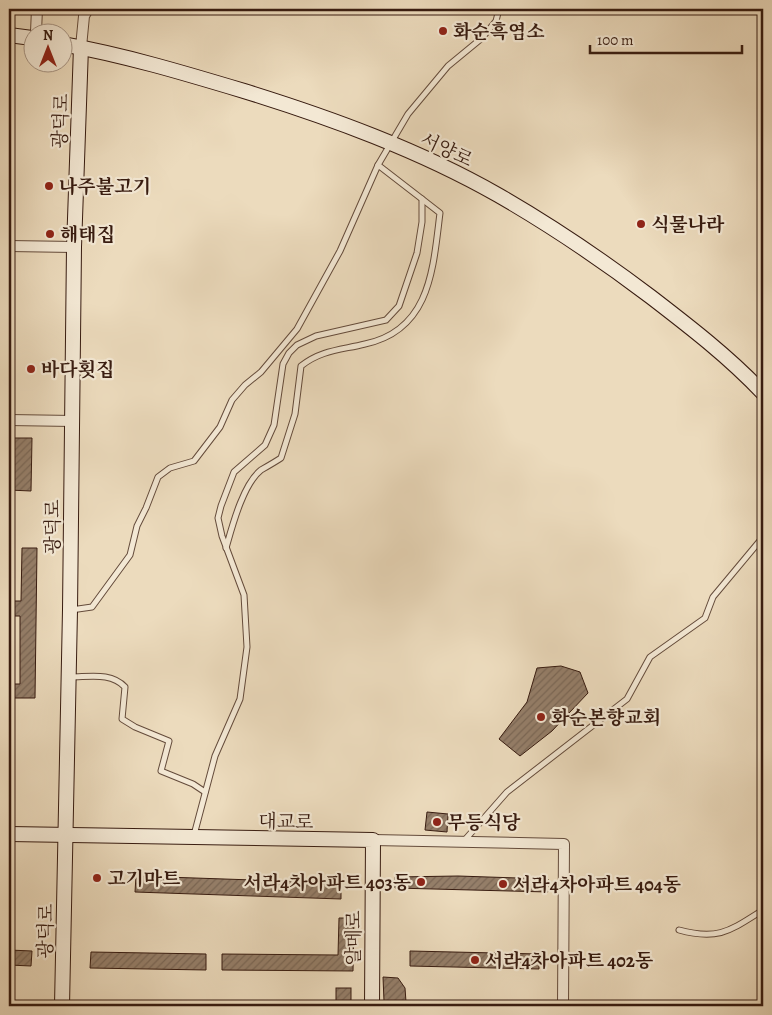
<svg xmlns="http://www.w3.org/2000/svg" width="772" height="1015" viewBox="0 0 772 1015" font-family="Alegreya,'Noto Serif KR',serif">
<defs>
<pattern id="building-hatch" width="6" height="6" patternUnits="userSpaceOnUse" patternTransform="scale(1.25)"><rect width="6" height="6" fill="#957f6a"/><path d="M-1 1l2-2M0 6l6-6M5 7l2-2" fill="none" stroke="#7a6756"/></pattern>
</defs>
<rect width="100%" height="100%" fill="#ecdbbd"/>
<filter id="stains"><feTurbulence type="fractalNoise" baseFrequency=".004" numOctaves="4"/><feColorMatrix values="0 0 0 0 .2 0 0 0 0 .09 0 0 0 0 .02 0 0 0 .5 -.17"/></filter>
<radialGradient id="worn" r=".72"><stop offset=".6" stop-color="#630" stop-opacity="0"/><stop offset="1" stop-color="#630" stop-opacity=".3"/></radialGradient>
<!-- building -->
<g fill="url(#building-hatch)" stroke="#371b10">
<path d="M 9,438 L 32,438 L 31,491 L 9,490 Z"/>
<path d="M 22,548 L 37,548 L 35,698 L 9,698 L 9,684 L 20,684 L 20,616 L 9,616 L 9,601 L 21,601 Z"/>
<path d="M 561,666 L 580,672 L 588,693 L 552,731 L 520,756 L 499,739 L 527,702 L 537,668 Z"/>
<path d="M 427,812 L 448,814 L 447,832 L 425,830 Z"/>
<path d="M 136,876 L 341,883 L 341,899 L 135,892 Z"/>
<path d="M 458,876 L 548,879 L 548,892 L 395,888 L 395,877 Z"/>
<path d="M 339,918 L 354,918 L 353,971 L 222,970 L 222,954 L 338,955 Z"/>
<path d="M 9,950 L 32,951 L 31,966 L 9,965 Z"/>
<path d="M 410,951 L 539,954 L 539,969 L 410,966 Z"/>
<path d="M 91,952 L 206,954 L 206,970 L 90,968 Z"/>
<path d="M 383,977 L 398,978 L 405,988 L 406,1002 L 384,1001 Z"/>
<rect x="336" y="988" width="15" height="18"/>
</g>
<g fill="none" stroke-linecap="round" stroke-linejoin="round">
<defs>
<g id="lane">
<path d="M 226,548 C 232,527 243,484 261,470 C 268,466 275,462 281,458 L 295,414 L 301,366 C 321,350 341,350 365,344 C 431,330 433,268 440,213 L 422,199"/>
<path d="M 71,610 L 92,607 L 130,555 L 137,526 L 146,508 L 158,477 L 170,468 L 194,461 L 220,427 L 232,400 L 245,385 L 261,372 L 297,329 L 340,251 L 378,165 L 408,114 L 448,66 L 482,38 L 496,21 L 499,9"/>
<path d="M 70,677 C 90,677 111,672 125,687 L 122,719 L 135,727 L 169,741 L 161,771 L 193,784 L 205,792"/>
<path d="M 194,835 L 215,756 L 240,699 L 247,647 L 244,595 L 222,536 L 218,518 L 221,506 L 234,472 L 265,445 L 274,425 L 283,364 L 289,353 L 297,345 L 316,336 L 386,320 L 399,306 L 417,253 L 422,222 L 422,199 L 378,165"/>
<path d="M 463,842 L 507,792 L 627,699 L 650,657 L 705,618 L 713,597 L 763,537"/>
<path d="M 679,930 C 719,941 731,930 763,910"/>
</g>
<g id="street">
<path d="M 36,32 L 37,9"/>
<path d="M 81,47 L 84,16 L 88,9"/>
<path d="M 9,246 L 74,247"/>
<path d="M 9,420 L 73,421"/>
<path d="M 373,840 L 564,844 L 563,1006"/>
</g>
<g id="secondary">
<path d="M 9,35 L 32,38"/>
<path d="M 62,44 C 124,55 184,73 244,91 C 331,118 419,150 498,195 C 552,226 602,260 651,297 C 690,327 729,357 763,393"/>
<path d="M 9,834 L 373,840 L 372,1006"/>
<path d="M 62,1006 L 70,610 L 74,247 L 81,47"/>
</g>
</defs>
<!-- lane casing -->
<use href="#lane" stroke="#644b3b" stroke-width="7"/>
<!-- street casing -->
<use href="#street" stroke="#644b3b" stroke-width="12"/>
<!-- secondary casing -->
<use href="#secondary" stroke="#371b10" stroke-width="16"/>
<!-- lane -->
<use href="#lane" stroke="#f3e8d4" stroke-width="5"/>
<!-- street -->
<use href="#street" stroke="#f3e8d4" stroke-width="10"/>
<!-- secondary -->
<use href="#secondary" stroke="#f3e8d4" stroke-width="14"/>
</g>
<!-- markers -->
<g fill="#8f2418" stroke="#f3e8d4" stroke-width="2">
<circle cx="443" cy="31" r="5"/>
<circle cx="49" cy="186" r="5"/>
<circle cx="641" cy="224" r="5"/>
<circle cx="50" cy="234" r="5"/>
<circle cx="31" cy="369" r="5"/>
<circle cx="541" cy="717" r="5"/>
<circle cx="437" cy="822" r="5"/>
<circle cx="97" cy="878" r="5"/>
<circle cx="421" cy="882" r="5"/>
<circle cx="503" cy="884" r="5"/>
<circle cx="475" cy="960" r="5"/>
</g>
<g text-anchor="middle" stroke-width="4.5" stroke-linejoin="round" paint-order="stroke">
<!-- poi labels -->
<g font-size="19" font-weight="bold" fill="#371b10" stroke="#f3e8d4" text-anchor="start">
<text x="453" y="38">화순흑염소</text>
<text x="59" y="193">나주불고기</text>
<text x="651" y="231">식물나라</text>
<text x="60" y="241">해태집</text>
<text x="41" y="376">바다횟집</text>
<text x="551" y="724">화순본향교회</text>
<text x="447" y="829">무등식당</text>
<text x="107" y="885">고기마트</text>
<text x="411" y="889" text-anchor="end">서라4차아파트 403동</text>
<text x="513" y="891">서라4차아파트 404동</text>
<text x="485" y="967">서라4차아파트 402동</text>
</g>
<!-- street labels -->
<g font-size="19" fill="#371b10" stroke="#f3e8d4">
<text transform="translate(60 121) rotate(-88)" y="7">광덕로</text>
<text transform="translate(447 149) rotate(25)" y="7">서양로</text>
<text transform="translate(52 527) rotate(-90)" y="7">광덕로</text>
<text transform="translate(286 821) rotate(1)" y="7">대교로</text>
<text transform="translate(45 931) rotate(-89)" y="7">광덕로</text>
<text transform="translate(353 938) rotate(-90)" y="7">알메로</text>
</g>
</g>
<!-- margin -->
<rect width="772" height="1015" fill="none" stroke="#ecdbbd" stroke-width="30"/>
<rect x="10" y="10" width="752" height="995" fill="none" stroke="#371b10" stroke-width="2.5"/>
<rect x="15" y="15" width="742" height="985" fill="none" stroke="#371b10"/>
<!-- north arrow -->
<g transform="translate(48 48)"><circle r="24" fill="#f3e8d4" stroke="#a89686"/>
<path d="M0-4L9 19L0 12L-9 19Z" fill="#8f2418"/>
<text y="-8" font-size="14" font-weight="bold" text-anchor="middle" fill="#371b10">N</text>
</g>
<!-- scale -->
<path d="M590 45v8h152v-8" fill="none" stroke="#371b10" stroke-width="2.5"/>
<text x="597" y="45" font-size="15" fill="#371b10" stroke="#f3e8d4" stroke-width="4" paint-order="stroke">100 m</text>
<rect width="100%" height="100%" filter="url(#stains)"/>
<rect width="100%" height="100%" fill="url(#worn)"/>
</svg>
